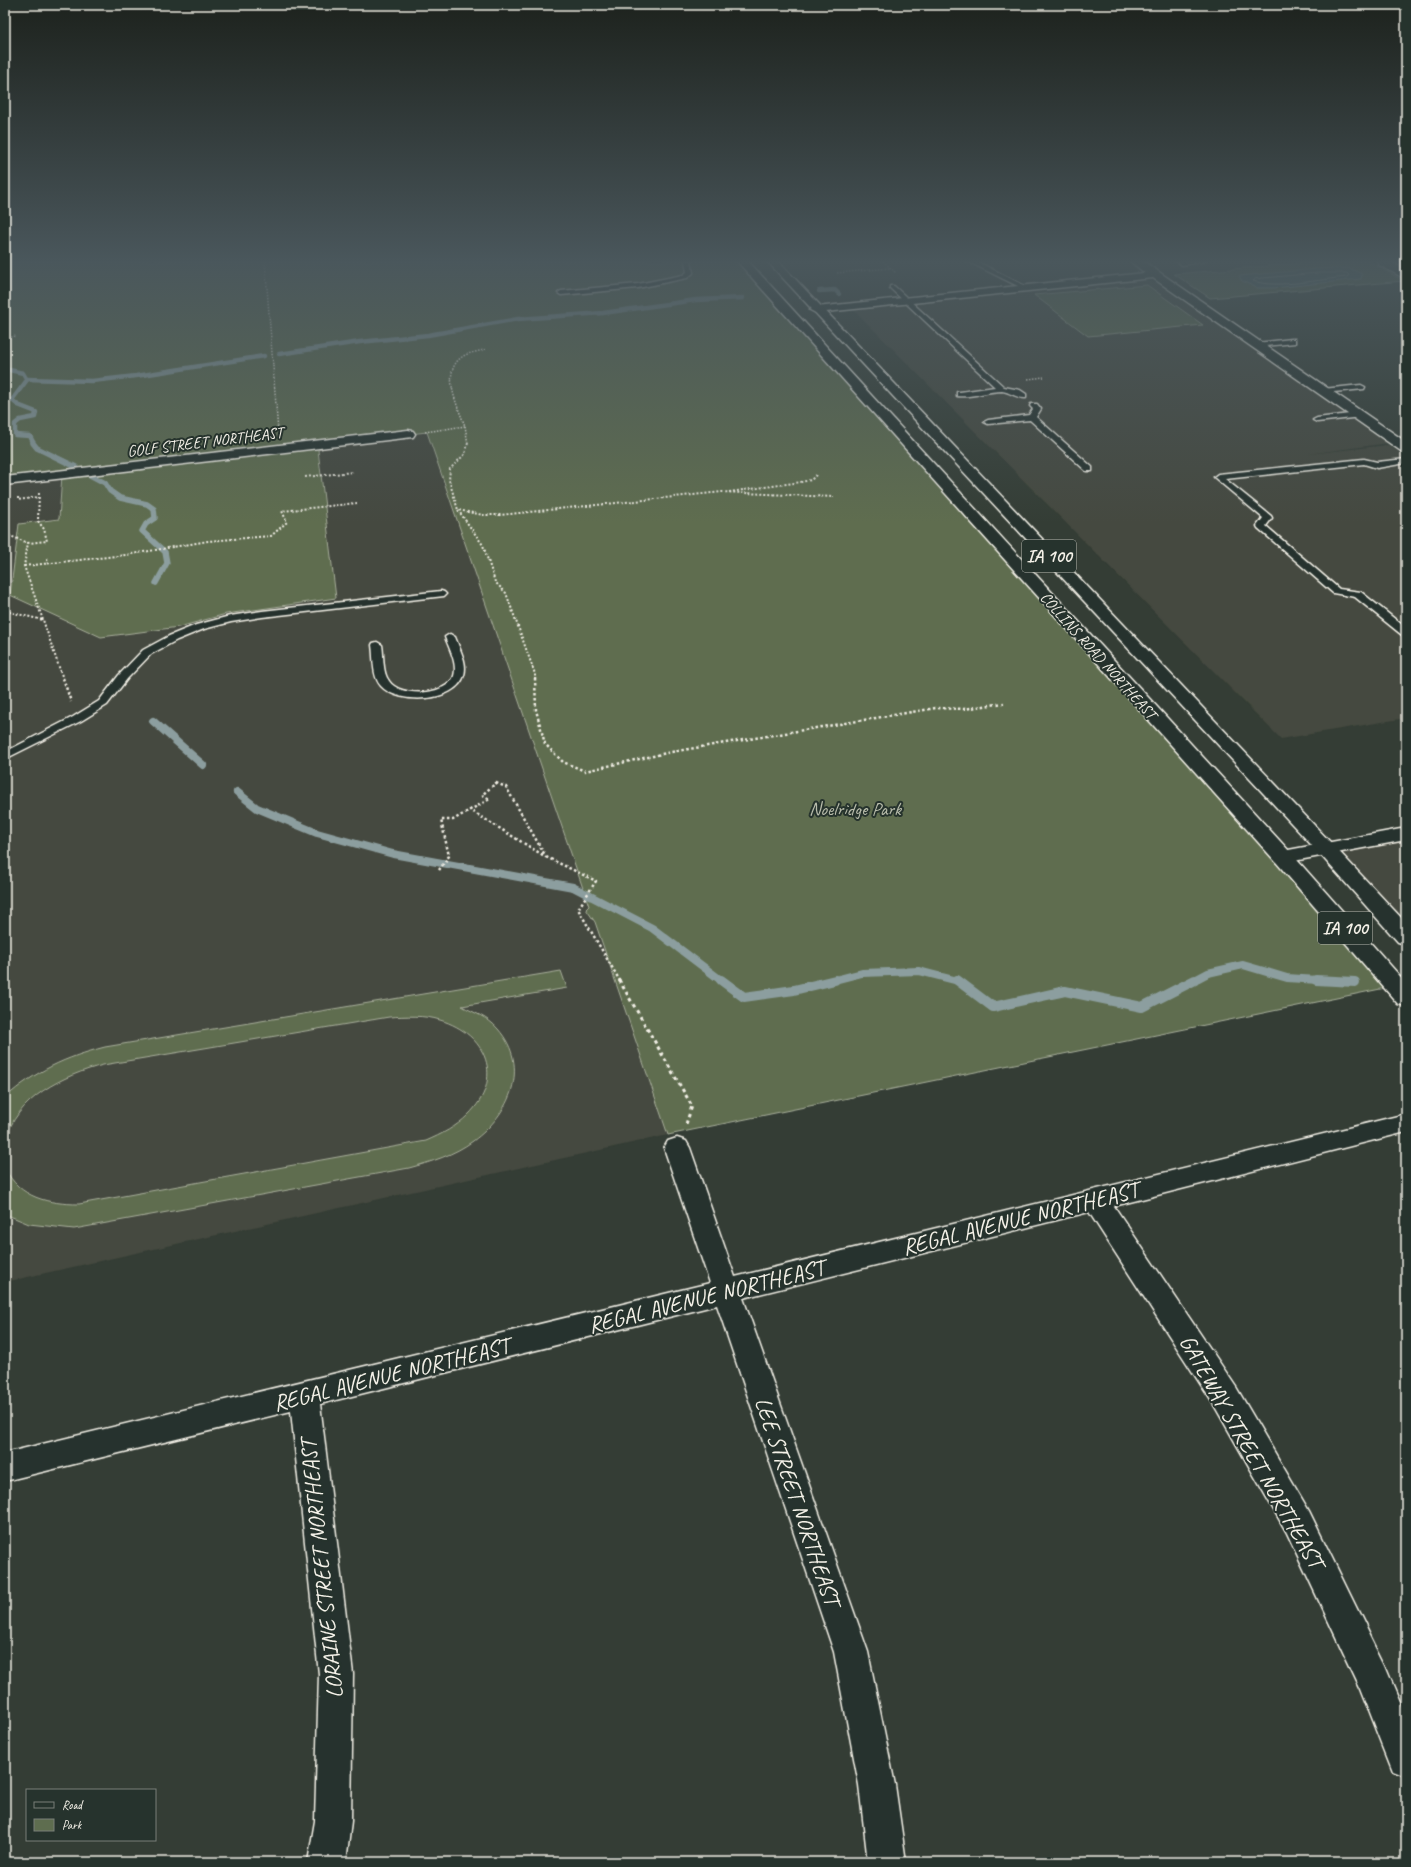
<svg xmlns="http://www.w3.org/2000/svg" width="1411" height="1867" viewBox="0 0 1411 1867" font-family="Caveat,sans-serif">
<rect width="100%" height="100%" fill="#343d35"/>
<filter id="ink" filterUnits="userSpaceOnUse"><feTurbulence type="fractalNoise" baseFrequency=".025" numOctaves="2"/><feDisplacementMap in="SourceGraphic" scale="8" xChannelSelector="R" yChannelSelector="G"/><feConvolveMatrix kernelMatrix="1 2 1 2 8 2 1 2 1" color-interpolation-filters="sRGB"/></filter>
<g filter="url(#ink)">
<!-- built -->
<g fill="#45493f">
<path d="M 1134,280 L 1148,281 L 1159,284 L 1389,443 L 1308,454 L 1388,445 L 1406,457 L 1406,718 L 1281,739 L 853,309 Z"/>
<path d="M 427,432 L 668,1135 L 5,1282 L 5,481 L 63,474 L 59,519 L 101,637 L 179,627 L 226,614 L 336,598 L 318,450 L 349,441 Z"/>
<path d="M 1406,834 L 1406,937 L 1326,849 Z"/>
</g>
<!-- green -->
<g fill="#5e6d4f" stroke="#a9af9c">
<path d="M 5,261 L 742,261 L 1395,986 L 668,1135 L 595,922 L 586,909 L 589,906 L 427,432 L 349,441 L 318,450 L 336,598 L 226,614 L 179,627 L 101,637 L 10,595 L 19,524 L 59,519 L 62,475 L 5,481 Z"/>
<path d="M 1326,261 L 1368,261 L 1404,281 L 1210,298 L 1174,274 Z"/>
<path d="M 1147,285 L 1203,325 L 1088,336 L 1034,295 Z"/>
<path d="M 561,971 L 567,988 L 462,1006 C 474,1013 488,1017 498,1029 C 531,1067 510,1114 473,1141 C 454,1155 431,1162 409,1168 L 74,1229 L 29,1224 L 5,1214 L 5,1168 C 19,1198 49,1204 79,1204 L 426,1141 C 442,1134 456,1127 468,1115 C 505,1079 487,1034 440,1020 C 424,1015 406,1016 389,1017 L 103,1065 C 64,1075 15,1098 5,1142 L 5,1098 C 35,1071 66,1057 105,1047 Z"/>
</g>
<!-- water -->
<path fill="#47666e" stroke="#8c9e9f" d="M 1349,268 L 1362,274 L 1361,279 L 1274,288 L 1257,288 L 1242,281 L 1239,276 L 1318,269 Z"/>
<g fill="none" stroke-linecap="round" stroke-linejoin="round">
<!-- shore -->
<path stroke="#afb9b7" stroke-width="1" d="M 1318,273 L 1347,273 L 1349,275 L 1347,277 C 1321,279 1277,289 1253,281 L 1255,279 Z"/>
<!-- stream-far3 -->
<g stroke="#8c9e9f" stroke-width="4.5">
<path d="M 819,291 L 835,290 L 839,294"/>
<path d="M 279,354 L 360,342 L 428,335 L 518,319 L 603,313 L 696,300 L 743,298"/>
<path d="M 5,369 L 23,373 L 27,380 L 12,400 L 18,405 L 36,412 L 35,417 L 20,420 L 15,424 L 15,435 L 30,436 L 34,444"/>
<path d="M 26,379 L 92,381 L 136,376 L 264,356"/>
</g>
<!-- stream-far2 -->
<g stroke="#8c9e9f" stroke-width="5.5">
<path d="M 33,443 L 37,448 L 76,467"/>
<path d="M 90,475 L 105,483 L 110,491 L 120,498 L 147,504 L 154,509 L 155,518 L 146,524 L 142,531 L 165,552 L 167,563 L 156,583"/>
</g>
<!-- stream-far1 -->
<g stroke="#8c9e9f" stroke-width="8">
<path d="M 153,721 L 203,765"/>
<path d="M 237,792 L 257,808 L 317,833 L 393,854 L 573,887 L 652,928 L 722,981"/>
<path d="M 831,981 L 862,973 L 919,971 L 958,981"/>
<path d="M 1193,981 L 1208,973 L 1243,965 L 1287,978 L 1333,981"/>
</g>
<!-- stream -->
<g stroke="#8c9e9f" stroke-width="10">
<path d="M 721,980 L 744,997 L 794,990 L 835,980"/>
<path d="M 957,980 L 993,1007 L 1065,991 L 1142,1007 L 1195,980"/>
<path d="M 1316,980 L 1355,982"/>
</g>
<defs>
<g id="lane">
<path d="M 685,261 L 691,261 L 693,273 L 687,278 L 638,288 L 561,295 L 558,293 L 561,291 L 638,284 L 683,275 L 687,272 Z"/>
<path d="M 967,261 L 976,261 L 1029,288 L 1024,289 Z"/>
<path d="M 1176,261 L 1206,261 L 1182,265 Z"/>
<path d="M 890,286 L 894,286 L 1004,387 L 1020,390 L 1026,394 L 1026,398 C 1019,399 1010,392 1002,391 C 987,391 971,398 957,396 L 957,392 L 960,392 L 995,387 L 890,288 Z"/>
<path d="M 1292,339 L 1295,339 L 1295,343 L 1256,347 L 1252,345 L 1256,343 Z"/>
<path d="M 1361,385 L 1365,387 L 1364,389 L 1323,393 L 1319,391 L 1323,389 Z"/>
<path d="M 1031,404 L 1037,404 L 1041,409 L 1036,417 L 1092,467 L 1092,471 L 1086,471 L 1030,420 L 988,424 L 984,422 L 988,420 L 1029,415 L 1033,409 L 1030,406 Z"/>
<path d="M 1358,413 L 1361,413 L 1361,417 L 1317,422 L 1313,420 L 1317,418 Z"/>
<path d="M 1364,459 L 1377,462 L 1406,459 L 1406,463 L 1377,468 L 1364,464 L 1225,479 L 1271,516 L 1272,518 L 1266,526 L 1339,589 L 1361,592 L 1406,628 L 1406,636 L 1402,635 L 1355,597 L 1333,593 L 1258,528 L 1257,526 L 1263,518 L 1214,477 L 1218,474 Z"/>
<path d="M 441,591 L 444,592 L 446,594 L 444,596 L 262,617 L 231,622 L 204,629 L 177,640 L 151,654 L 127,679 L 107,705 L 81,721 L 5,759 L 5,752 L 73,717 L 99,701 L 119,675 L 143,650 L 169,636 L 196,625 L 230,616 L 262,611 Z"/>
<path d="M 450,634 L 455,637 C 459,648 468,663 464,675 C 456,703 398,705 381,686 C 372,676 374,658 372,645 L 373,643 L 377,642 L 382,645 C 384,656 382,672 389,681 C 400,698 447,696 454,676 C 458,664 449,648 445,637 Z"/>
</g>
<g id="street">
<path d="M 1130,261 L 1143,261 L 1406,442 L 1406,452 L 1401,451 L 1153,278 L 816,313 L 810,310 L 816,307 L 1145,273 Z"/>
<path d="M 1379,261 L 1390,261 L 1406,271 L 1406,279 L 1379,265 Z"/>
<path d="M 408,430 L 413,431 L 415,434 L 413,437 L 5,485 L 5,477 Z"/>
<path d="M 1406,828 L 1406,840 L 1283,863 L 1276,862 L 1273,857 L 1276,852 L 1283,851 Z"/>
<path d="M 1406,1114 L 1406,1132 L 1114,1206 L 1236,1387 L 1309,1511 L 1385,1666 L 1406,1716 L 1406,1777 L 1393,1772 L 1360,1688 L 1287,1533 L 1214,1405 L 1089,1212 L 743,1298 L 868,1652 L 895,1785 L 906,1862 L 868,1862 L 859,1785 L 834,1652 L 717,1305 L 320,1404 L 353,1674 L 351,1821 L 346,1862 L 308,1862 L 315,1821 L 319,1674 L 291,1411 L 5,1481 L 5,1453 L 710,1283 L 664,1148 L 668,1141 L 677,1138 L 686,1141 L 690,1148 L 735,1277 Z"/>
</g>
<g id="highway">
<path d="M 737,261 L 748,261 L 1290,852 L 1406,983 L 1406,1006 L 1398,1004 L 1276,862 Z"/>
<path d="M 767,261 L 778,261 L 1333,845 L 1406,923 L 1406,944 L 1398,942 L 1319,853 Z"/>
</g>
</defs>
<!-- lane casing -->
<use href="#lane" stroke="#f4f1e8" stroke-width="3"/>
<!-- street casing -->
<use href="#street" stroke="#f4f1e8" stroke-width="3"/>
<!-- highway casing -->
<use href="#highway" stroke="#f4f1e8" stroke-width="3"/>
<!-- path-far3 -->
<g stroke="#f4f1e8" stroke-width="1.5" stroke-dasharray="1.5 1.5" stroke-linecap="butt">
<path d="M 265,261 L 278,432"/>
<path d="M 883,261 L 896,273"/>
<path d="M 837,273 L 890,268"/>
<path d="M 5,338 L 16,336"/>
<path d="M 1028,379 L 1044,377"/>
<path d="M 465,426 L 468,444"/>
<path d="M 425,432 L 465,426 C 458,407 440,372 462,357 C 469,352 479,352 486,349"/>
</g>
<!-- path-far2 -->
<g stroke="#f4f1e8" stroke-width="2" stroke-dasharray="2 2" stroke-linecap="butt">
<path d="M 468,443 L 465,454 L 450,469 L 449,480 L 458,510 L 483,515 L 500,515 L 722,492 L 834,497"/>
<path d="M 305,477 L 353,472"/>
<path d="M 729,492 L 801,482 L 811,480 L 816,475"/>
<path d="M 39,493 L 38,521 L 44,529 L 47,541 L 28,543 L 24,566 L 43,620"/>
<path d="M 18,497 L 18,500 L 38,497"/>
<path d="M 458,510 L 483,545 L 495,582 L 506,593 L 535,674 L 535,679"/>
<path d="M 5,534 L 28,543"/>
<path d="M 47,558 L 48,562"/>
<path d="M 24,566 L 126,555 L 208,541 L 271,536 L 287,522 L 282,511 L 357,503"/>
<path d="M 5,611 L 43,620 L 63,679"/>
</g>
<!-- path-far1 -->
<g stroke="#f4f1e8" stroke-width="2.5" stroke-dasharray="2.5 2.5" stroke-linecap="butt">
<path d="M 63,678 L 71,702"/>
<path d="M 535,678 L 536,710 L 545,744 L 563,762 L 585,771 L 671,752 L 936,708 L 964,709 L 1004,703"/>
<path d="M 496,783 L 506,787 L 546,857 L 470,810 L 490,799 L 482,795 Z"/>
<path d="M 546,857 L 596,881 L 578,909 L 620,981"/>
<path d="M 439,870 L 449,856 L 441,820 L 453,820 L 470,810"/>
</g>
<!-- path -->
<path stroke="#f4f1e8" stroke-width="3" stroke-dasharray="3.5 3.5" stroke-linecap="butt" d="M 619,980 L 692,1106 L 685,1127"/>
<!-- lane -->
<use href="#lane" fill="#26332d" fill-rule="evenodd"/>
<!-- street -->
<use href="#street" fill="#26332d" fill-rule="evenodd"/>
<!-- highway -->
<use href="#highway" fill="#26332d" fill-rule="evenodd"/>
</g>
</g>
<!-- sky -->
<linearGradient id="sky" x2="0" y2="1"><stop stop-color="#1d221d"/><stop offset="0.5" stop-color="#4a575c"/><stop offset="1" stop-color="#4a575c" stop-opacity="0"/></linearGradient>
<rect width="1411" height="523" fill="url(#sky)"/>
<g text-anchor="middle" stroke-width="4" stroke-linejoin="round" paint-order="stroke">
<!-- far-street labels -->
<g font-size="16" fill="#f4f1e8" stroke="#26332d">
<text transform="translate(205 441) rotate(-7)" y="6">GOLF STREET NORTHEAST</text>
<text transform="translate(1099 655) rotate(48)" y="6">COLLINS ROAD NORTHEAST</text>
</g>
<!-- shield labels -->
<g fill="#26332d" stroke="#b6b8b0" stroke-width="1">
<rect x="1022" y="540" width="54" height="32" rx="3"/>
<rect x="1318" y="912" width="54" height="32" rx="3"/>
</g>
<g font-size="18" font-weight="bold" fill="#f4f1e8">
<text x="1049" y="562">IA 100</text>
<text x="1345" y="934">IA 100</text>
</g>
<!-- park labels -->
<g font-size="19" fill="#b8bcab" stroke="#26332d">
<text x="855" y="815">Noelridge Park</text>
</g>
<!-- near-street labels -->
<g font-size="23" fill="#f4f1e8" stroke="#26332d">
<text transform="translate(1020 1218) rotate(-14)" y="8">REGAL AVENUE NORTHEAST</text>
<text transform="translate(706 1296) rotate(-14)" y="8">REGAL AVENUE NORTHEAST</text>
<text transform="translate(391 1374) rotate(-14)" y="8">REGAL AVENUE NORTHEAST</text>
<text transform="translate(1252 1451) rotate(60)" y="8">GATEWAY STREET NORTHEAST</text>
<text transform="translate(798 1501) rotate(71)" y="8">LEE STREET NORTHEAST</text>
<text transform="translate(321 1569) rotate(-96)" y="8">LORAINE STREET NORTHEAST</text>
</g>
</g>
<!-- margin -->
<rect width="1411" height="1867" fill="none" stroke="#26332d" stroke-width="20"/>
<rect x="10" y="10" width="1391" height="1847" fill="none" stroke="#f4f1e8" stroke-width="1.5" filter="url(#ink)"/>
<!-- legend -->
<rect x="26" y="1789" width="130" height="52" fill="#26332d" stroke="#787f78"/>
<rect x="34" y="1802" width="20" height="6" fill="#26332d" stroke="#787f78"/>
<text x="62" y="1809" font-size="12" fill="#f4f1e8">Road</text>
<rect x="34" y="1819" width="20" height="12" fill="#5e6d4f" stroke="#787f78"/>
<text x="62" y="1829" font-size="12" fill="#f4f1e8">Park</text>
</svg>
